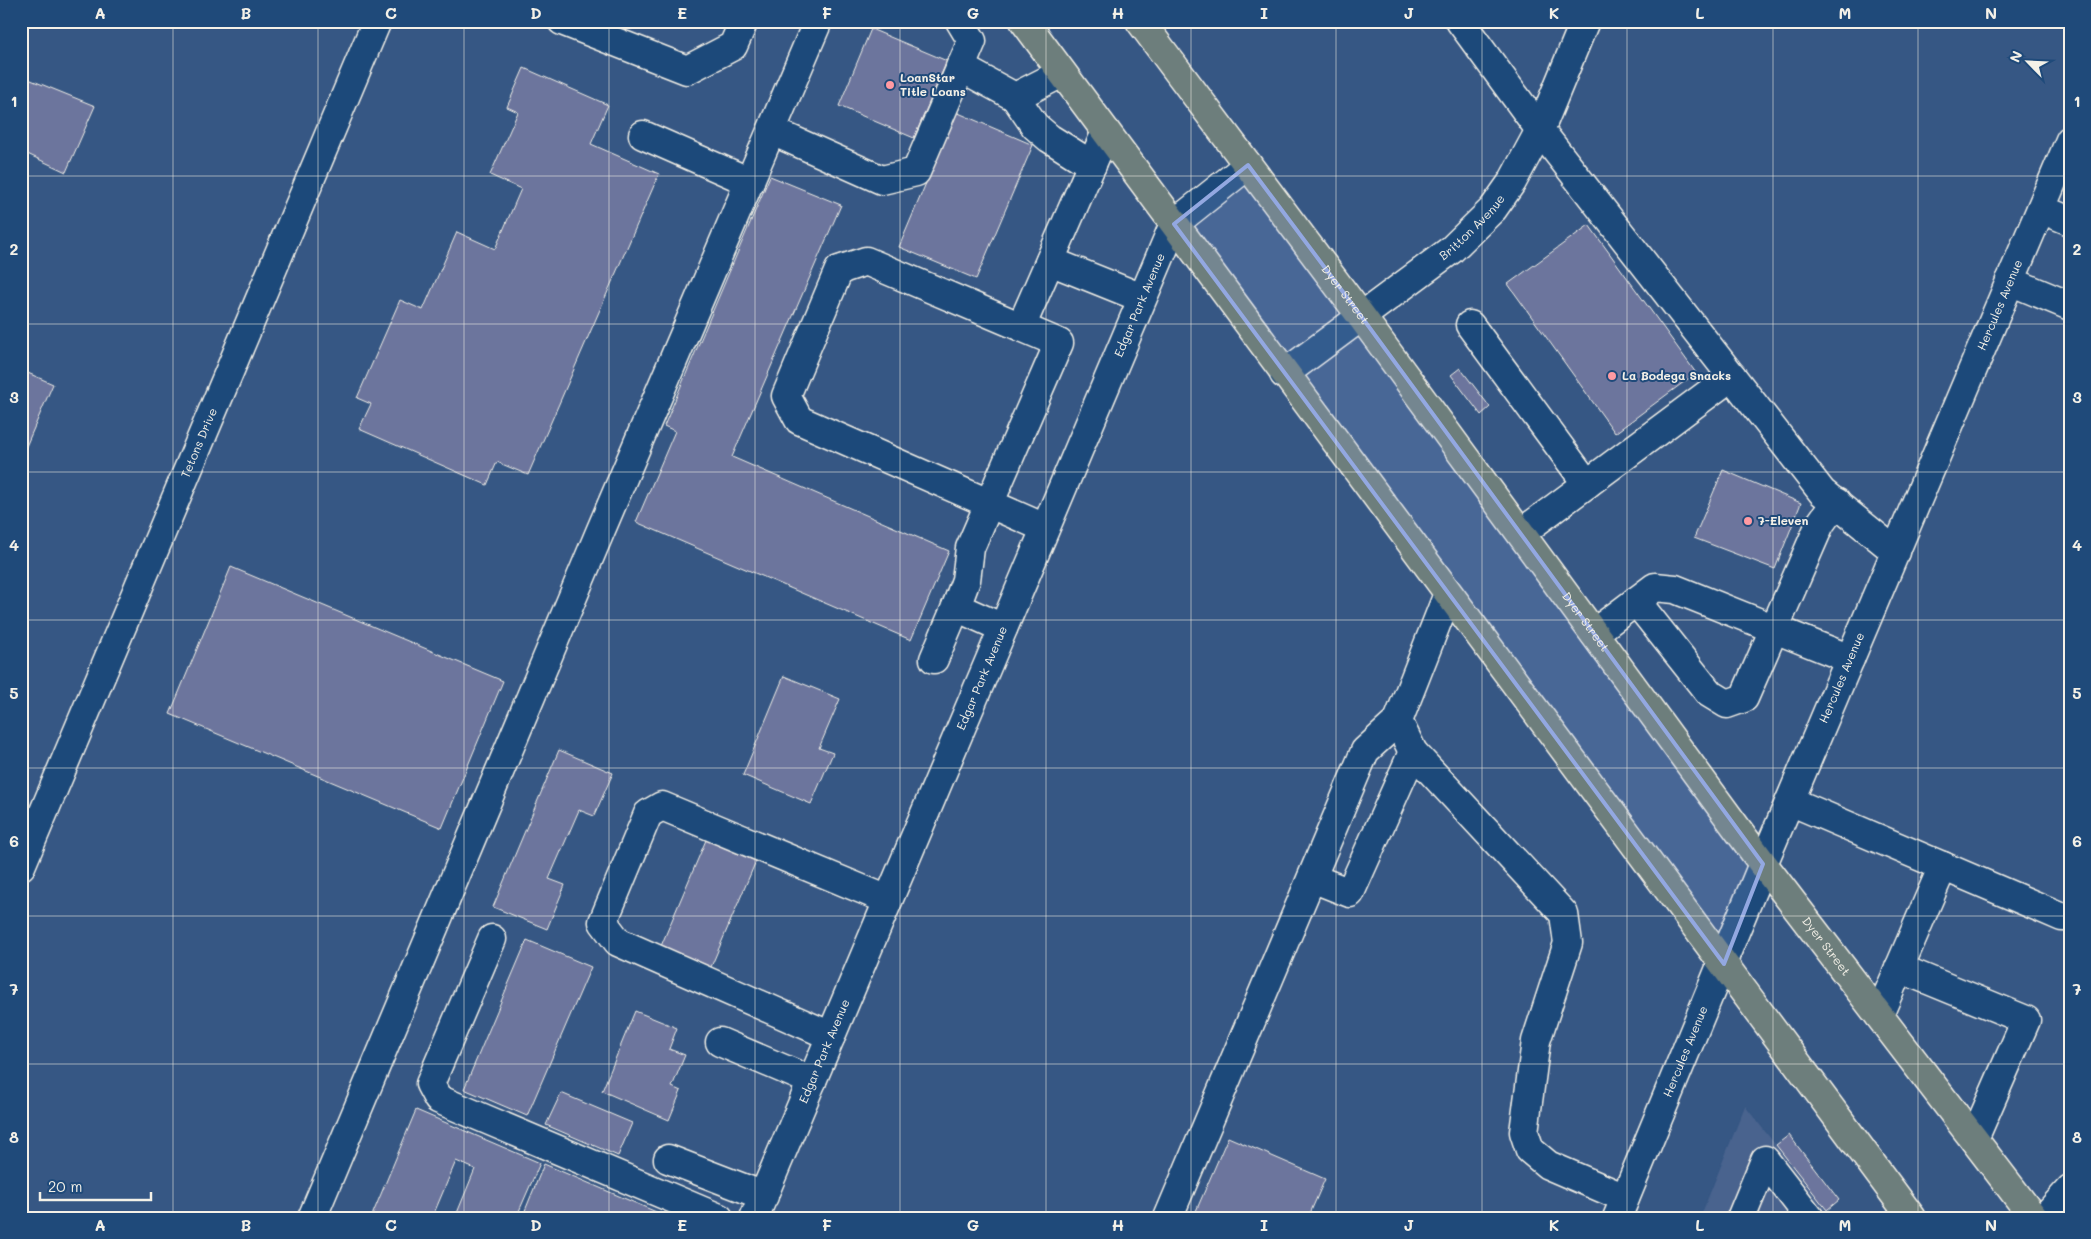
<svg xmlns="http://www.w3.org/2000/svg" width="2091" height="1239" viewBox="0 0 2091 1239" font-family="Mali,sans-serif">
<rect width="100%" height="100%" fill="#365784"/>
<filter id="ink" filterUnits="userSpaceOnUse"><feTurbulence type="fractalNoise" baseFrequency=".02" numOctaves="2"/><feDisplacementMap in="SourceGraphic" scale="10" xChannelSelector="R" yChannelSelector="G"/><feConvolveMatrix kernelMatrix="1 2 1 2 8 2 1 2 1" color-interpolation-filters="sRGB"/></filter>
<g filter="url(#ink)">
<!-- built -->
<path fill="#49638e" d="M 1745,1106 L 1833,1218 L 1700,1218 Z"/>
<!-- building -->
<g fill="#6c759d" stroke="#f4f1e8">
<path d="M 871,29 L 947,61 L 914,138 L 839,106 Z"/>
<path d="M 524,68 L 608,105 L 591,144 L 659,174 L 528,475 L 497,462 L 487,485 L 359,429 L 371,404 L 357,398 L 400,300 L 423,310 L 457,232 L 495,249 L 521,189 L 490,175 L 518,112 L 507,107 Z"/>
<path d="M 21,76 L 95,106 L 66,172 L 21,151 Z"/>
<path d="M 956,112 L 1033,145 L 976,279 L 899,247 Z"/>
<path d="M 770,176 L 841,205 L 732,457 L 949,551 L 911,640 L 636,522 L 675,431 L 664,426 Z"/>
<path d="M 1589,225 L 1696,373 L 1615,433 L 1508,284 Z"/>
<path d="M 1460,368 L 1490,407 L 1481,415 L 1451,375 Z"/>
<path d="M 21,370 L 53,384 L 21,458 Z"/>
<path d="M 1723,470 L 1801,503 L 1775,569 L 1694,538 Z"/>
<path d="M 231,567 L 503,681 L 442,828 L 170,714 Z"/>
<path d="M 784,676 L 840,699 L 819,748 L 833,753 L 811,804 L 743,775 Z"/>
<path d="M 559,750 L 613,773 L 594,816 L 579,810 L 549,879 L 565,885 L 547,929 L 493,907 Z"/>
<path d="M 706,840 L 756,861 L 711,967 L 661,946 Z"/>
<path d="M 527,940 L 591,967 L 527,1116 L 464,1089 Z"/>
<path d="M 635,1011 L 677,1028 L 669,1049 L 685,1055 L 672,1087 L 681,1091 L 669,1120 L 602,1091 Z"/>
<path d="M 561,1093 L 632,1123 L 618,1156 L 546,1125 Z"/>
<path d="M 416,1110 L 540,1163 L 516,1218 L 455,1218 L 475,1169 L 456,1161 L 432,1218 L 371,1218 Z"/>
<path d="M 1789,1135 L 1839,1200 L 1827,1210 L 1776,1145 Z"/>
<path d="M 1228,1137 L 1325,1179 L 1308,1218 L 1193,1218 Z"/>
<path d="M 544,1164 L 668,1217 L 668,1218 L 591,1218 L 584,1215 L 583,1218 L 522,1218 Z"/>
</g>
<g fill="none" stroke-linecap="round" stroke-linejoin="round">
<defs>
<g id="minor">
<path d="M 562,21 L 687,70 L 733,46 L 744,21"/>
<path d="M 1460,21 L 1540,130 L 1822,492 L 1896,552"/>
<path d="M 960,67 L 1015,97 L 1062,73"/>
<path d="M 1015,97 L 1035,126 L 1049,138 L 1092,165"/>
<path d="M 772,131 L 882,180 L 916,172 L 972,41 L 960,21"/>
<path d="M 643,135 L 750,182"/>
<path d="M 2041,209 L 2070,221"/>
<path d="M 1050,261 L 1142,298"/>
<path d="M 2010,281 L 2070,306"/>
<path d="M 1470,325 L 1587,484"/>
<path d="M 1021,327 L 1106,132"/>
<path id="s1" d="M 1284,374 L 1451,250 L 1493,209 L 1512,182 L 1540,130 L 1585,21"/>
<path d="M 1521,533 L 1732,376"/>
<path d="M 1448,594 L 1398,721 L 1413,752 L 1564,914 L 1568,943 L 1536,1041 L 1524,1132 L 1530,1150 L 1548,1165 L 1625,1198"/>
<path d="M 1636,601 L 1709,693 L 1727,704 L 1744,698 L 1820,524 L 1836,502"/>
<path d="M 1003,628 L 956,607 L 966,580 L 970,548 L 1059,343 L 866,261 L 839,270 L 786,396 L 799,420 L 1045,528"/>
<path d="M 1594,633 L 1655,587 L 1675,589 L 1850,659"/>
<path d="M 934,659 L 956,607"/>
<path d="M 1790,801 L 2062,917 L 2070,917"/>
<path id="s2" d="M 21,866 L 377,21"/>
<path d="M 1312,878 L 1350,893 L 1413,752"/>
<path d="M 492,939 L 430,1084 L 438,1099 L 719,1218"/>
<path d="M 1899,968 L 2026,1020 L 1974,1139"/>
<path d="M 1879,1015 L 1943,866"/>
<path d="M 831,1036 L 618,942 L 603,922 L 648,814 L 662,806 L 888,900"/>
<path d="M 720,1042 L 812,1081"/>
<path d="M 668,1159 L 764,1196"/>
<path d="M 312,1218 L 600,532 L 818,21"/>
<path id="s3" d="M 754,1218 L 1174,224 L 1248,165"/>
<path d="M 1168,1218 L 1365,751 L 1398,721"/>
<path id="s4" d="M 1617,1218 L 1763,864 L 2070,140"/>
<path d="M 1741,1218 L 1765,1160 L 1810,1218"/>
<path d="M 2044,1218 L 2070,1189"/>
</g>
<g id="major">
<path d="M 1024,21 L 1912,1218"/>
<path id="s5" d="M 1140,21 L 1361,316 L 1763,864 L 2034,1218"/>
</g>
</defs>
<!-- minor casing -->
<use href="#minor" stroke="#f4f1e8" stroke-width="31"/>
<!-- major casing -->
<use href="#major" stroke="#f4f1e8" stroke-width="31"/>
<!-- minor -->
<use href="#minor" stroke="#1f4a7a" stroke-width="28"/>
<!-- major -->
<use href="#major" stroke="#6d7e7c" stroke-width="28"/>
</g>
</g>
<!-- marked area -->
<path fill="#93a8e1" fill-opacity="0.2" stroke="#93a8e1" stroke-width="4" stroke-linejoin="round" d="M 1248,165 L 1361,316 L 1763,864 L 1724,964 L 1174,224 Z"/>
<!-- grid -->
<path fill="none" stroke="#f4f1e8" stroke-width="1" stroke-opacity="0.55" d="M 173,21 L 173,1218M 318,21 L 318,1218M 464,21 L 464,1218M 609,21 L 609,1218M 755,21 L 755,1218M 900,21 L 900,1218M 1046,21 L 1046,1218M 1191,21 L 1191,1218M 1336,21 L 1336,1218M 1482,21 L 1482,1218M 1627,21 L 1627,1218M 1773,21 L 1773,1218M 1918,21 L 1918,1218M 21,176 L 2070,176M 21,324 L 2070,324M 21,472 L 2070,472M 21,620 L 2070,620M 21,768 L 2070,768M 21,916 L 2070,916M 21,1064 L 2070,1064"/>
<!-- markers -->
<g fill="#ff9aa2" stroke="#1f4a7a" stroke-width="2">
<circle cx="890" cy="85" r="5"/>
<circle cx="1612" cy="376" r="5"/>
<circle cx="1748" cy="521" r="5"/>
</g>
<g text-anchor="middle" stroke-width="4" stroke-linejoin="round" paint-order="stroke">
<!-- poi labels -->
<g font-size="12" font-weight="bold" fill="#f4f1e8" stroke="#1f4a7a" text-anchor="start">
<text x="900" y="82">LoanStar<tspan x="900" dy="14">Title Loans</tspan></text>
<text x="1622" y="380">La Bodega Snacks</text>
<text x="1758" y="525">7-Eleven</text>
</g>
<!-- street labels -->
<g font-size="12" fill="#f4f1e8" stroke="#1f4a7a">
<text dy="4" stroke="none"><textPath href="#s1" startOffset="239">Britton Avenue</textPath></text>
<text dy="4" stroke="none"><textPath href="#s5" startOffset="342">Dyer Street</textPath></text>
<text dy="4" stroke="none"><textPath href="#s3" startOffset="991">Edgar Park Avenue</textPath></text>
<text dy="4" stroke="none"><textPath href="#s4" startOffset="990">Hercules Avenue</textPath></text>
<text dy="4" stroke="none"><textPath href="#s2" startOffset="459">Tetons Drive</textPath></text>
<text dy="4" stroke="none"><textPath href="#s5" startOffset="748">Dyer Street</textPath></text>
<text dy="4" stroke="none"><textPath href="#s3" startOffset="586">Edgar Park Avenue</textPath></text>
<text dy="4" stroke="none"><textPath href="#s4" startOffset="585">Hercules Avenue</textPath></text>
<text dy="4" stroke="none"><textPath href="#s5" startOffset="1152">Dyer Street</textPath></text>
<text dy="4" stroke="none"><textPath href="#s3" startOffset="181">Edgar Park Avenue</textPath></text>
<text dy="4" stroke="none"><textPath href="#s4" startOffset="180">Hercules Avenue</textPath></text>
</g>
</g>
<!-- margin -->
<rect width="2091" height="1239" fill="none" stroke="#1f4a7a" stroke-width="55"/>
<!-- north arrow -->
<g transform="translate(2028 62) rotate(294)" stroke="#1f4a7a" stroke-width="4" paint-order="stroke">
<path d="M0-4L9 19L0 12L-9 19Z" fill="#f4f1e8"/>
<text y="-8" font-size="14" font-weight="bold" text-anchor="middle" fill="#f4f1e8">N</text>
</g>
<!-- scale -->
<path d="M40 1192v8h111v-8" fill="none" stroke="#f4f1e8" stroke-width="2.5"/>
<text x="48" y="1192" font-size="15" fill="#f4f1e8" stroke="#1f4a7a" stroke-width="4" paint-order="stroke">20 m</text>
<rect x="28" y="28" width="2036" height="1184" fill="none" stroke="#f4f1e8" stroke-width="2"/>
<g font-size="16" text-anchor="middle" font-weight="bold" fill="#f4f1e8">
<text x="100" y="19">A</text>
<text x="246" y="19">B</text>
<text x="391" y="19">C</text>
<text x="536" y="19">D</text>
<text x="682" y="19">E</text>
<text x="827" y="19">F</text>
<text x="973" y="19">G</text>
<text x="1118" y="19">H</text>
<text x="1264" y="19">I</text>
<text x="1409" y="19">J</text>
<text x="1554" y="19">K</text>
<text x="1700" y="19">L</text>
<text x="1845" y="19">M</text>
<text x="1991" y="19">N</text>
<text x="14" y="107">1</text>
<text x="2077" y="107">1</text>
<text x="14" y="255">2</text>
<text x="2077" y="255">2</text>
<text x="14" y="403">3</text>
<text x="2077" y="403">3</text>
<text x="14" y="551">4</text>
<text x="2077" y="551">4</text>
<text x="14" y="699">5</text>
<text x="2077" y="699">5</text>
<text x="14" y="847">6</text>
<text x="2077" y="847">6</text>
<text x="14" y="995">7</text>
<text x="2077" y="995">7</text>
<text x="14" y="1143">8</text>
<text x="2077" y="1143">8</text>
<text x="100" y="1231">A</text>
<text x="246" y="1231">B</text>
<text x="391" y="1231">C</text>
<text x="536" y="1231">D</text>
<text x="682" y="1231">E</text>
<text x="827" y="1231">F</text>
<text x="973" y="1231">G</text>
<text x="1118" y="1231">H</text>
<text x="1264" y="1231">I</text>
<text x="1409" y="1231">J</text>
<text x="1554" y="1231">K</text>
<text x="1700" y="1231">L</text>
<text x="1845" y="1231">M</text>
<text x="1991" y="1231">N</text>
</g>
</svg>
